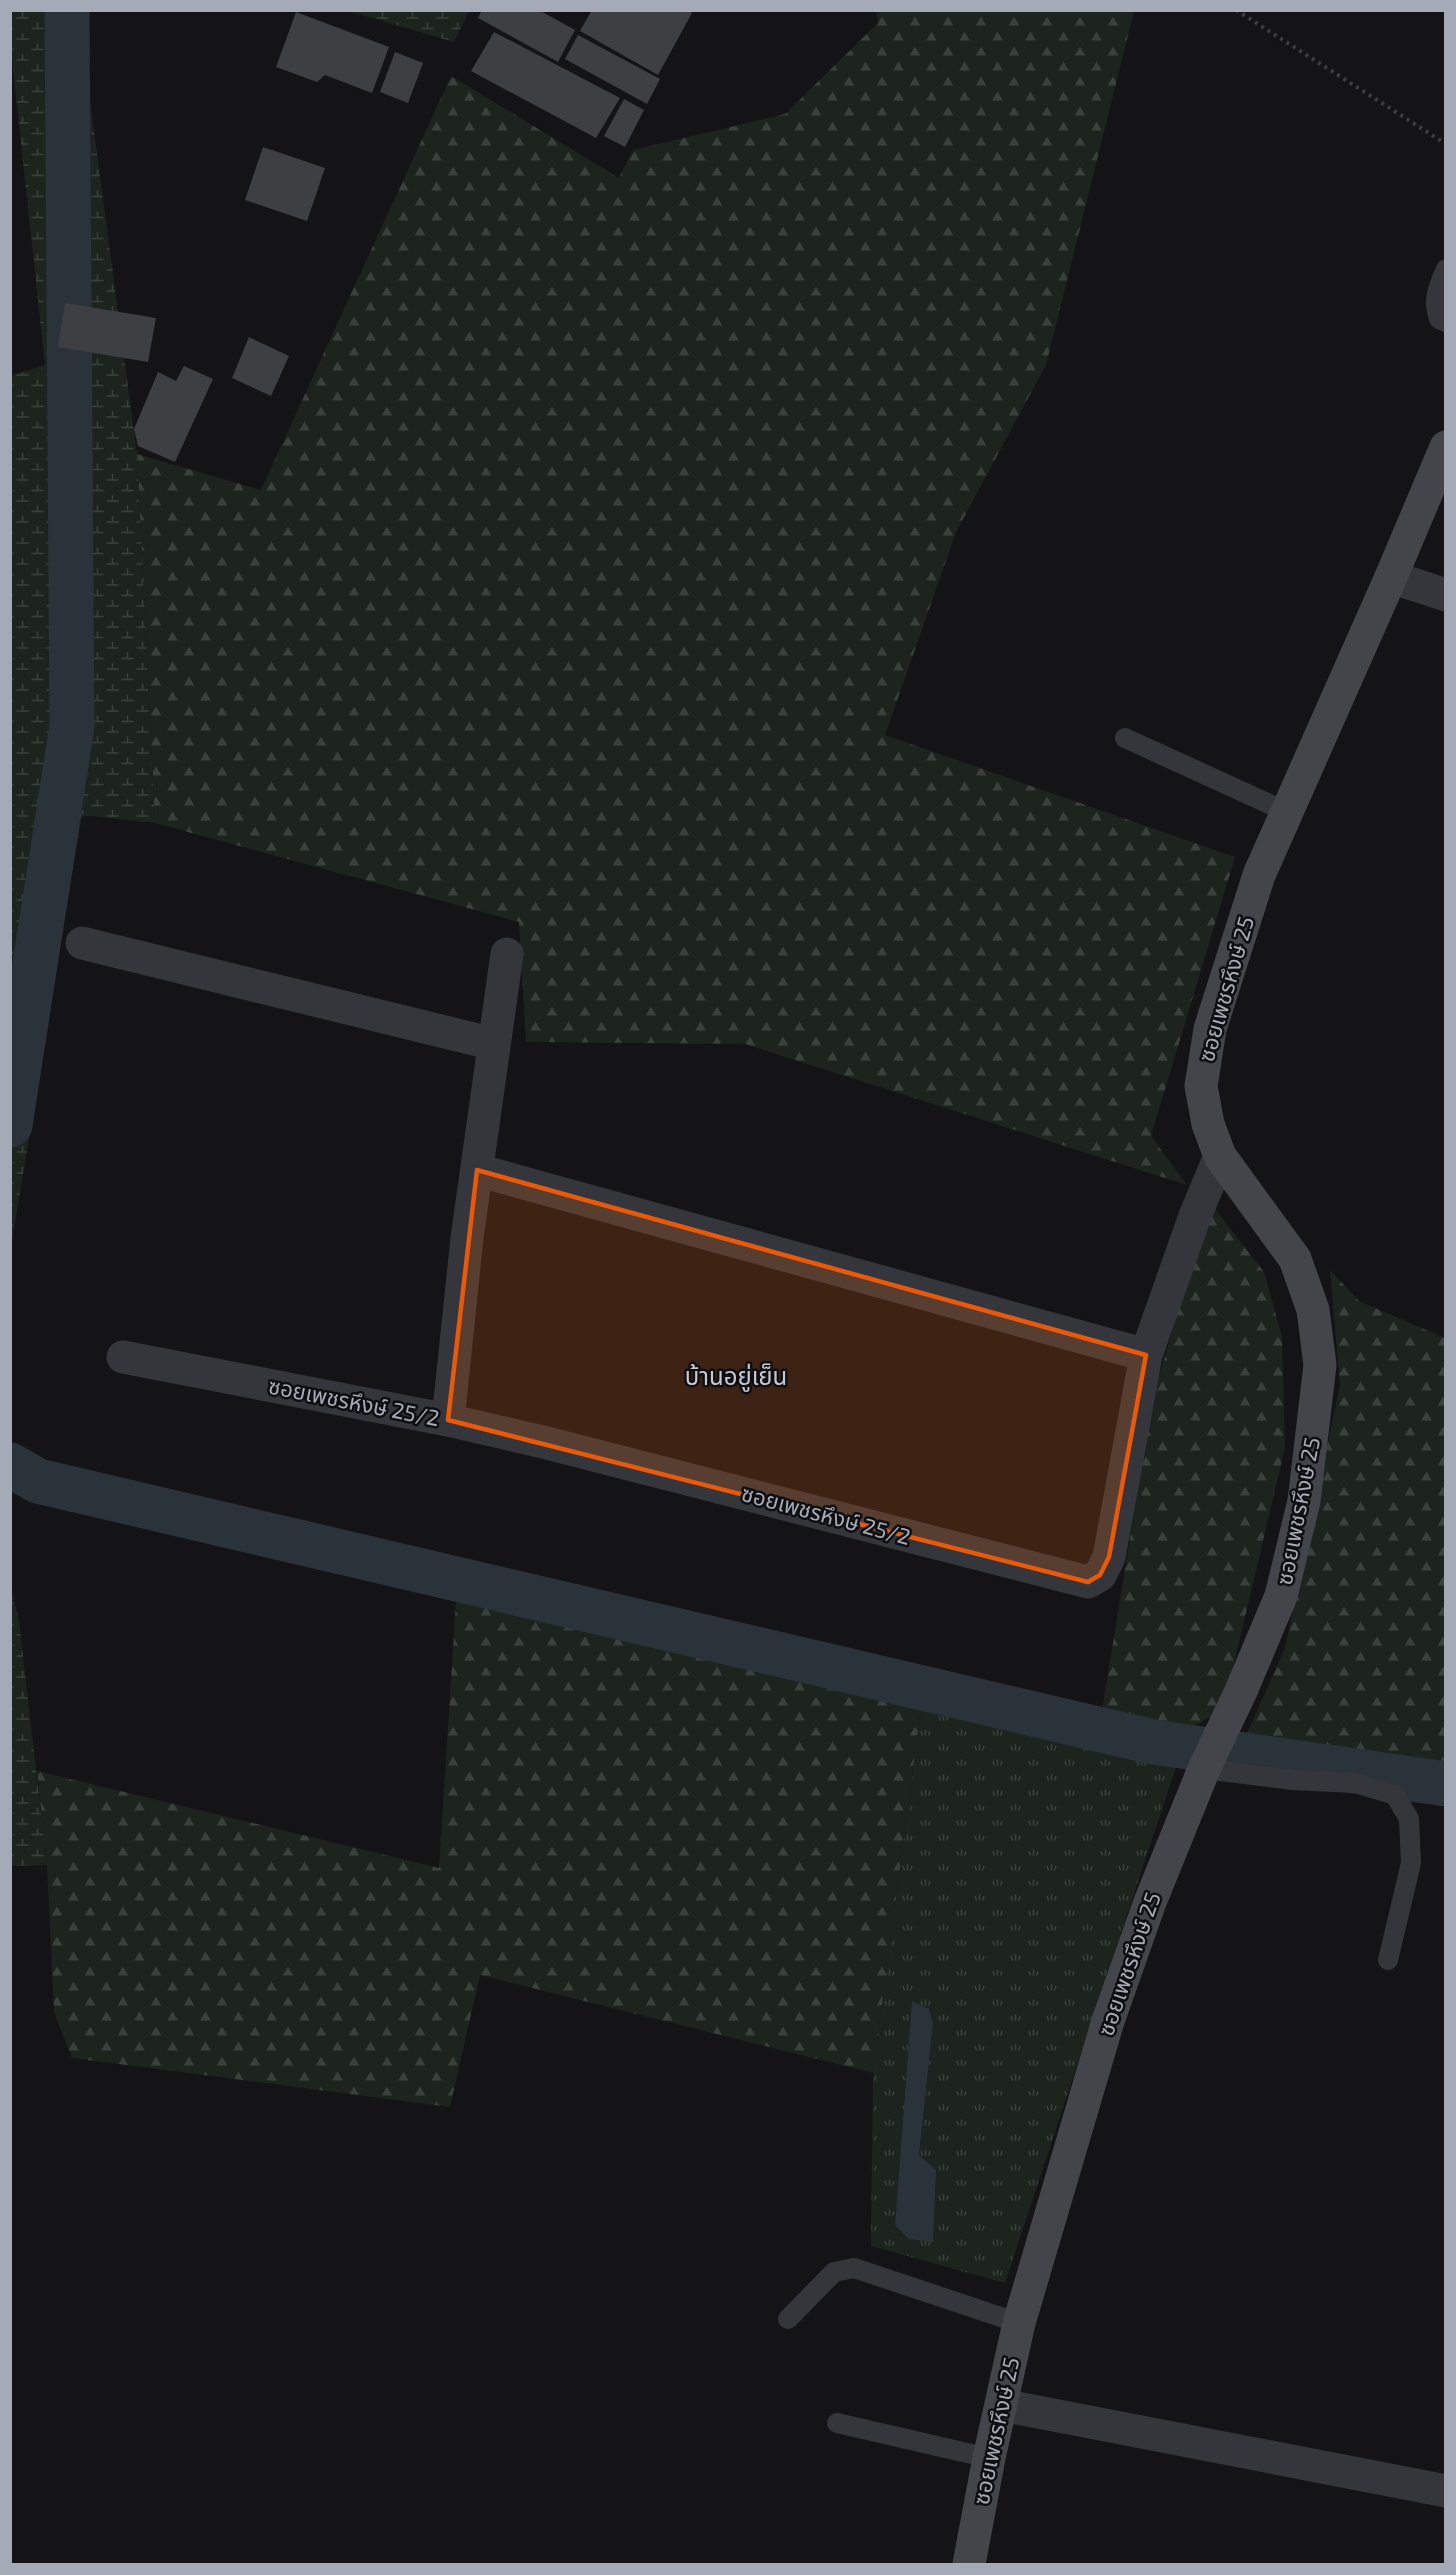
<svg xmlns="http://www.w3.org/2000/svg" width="1456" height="2575" viewBox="0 0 1456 2575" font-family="'Exo 2','Noto Sans Thai',sans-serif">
<defs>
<pattern id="grass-tufts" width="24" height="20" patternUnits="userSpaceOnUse" patternTransform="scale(1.5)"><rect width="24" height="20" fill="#1c241d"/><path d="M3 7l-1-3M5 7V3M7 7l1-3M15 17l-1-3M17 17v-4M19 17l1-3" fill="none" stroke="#3a413c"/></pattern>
<pattern id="forest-firs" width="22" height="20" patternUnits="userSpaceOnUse" patternTransform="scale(1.5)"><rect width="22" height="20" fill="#1c241d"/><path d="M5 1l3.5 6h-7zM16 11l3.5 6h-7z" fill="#3a413c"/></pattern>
<pattern id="wetland-marsh" width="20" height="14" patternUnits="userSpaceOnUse" patternTransform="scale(1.5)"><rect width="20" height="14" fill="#1c241d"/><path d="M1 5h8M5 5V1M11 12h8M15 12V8" fill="none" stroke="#3a413c"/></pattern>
</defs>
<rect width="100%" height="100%" fill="#141416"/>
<!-- grass -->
<path fill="url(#grass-tufts)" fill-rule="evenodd" d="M 922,1700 L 1177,1764 L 1005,2283 L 871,2246 L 873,2073 ZM 912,2002 L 933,2024 L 919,2155 L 895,2226 Z"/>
<!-- forest -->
<g fill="url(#forest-firs)">
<path d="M 876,11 L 1134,11 L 1046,365 L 956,532 L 885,735 L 1235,857 L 1151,1136 L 1187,1185 L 745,1044 L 526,1042 L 519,922 L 155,823 L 137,454 L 261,490 L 451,76 L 619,178 L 633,150 L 785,114 L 878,23 Z"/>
<path d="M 1215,1209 L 1264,1272 L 1282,1337 L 1285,1448 L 1223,1710 L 1188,1729 L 1099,1729 L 1153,1397 L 1182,1298 Z"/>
<path d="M 1330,1270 L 1359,1301 L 1445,1338 L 1445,1762 L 1246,1736 L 1285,1648 L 1340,1385 Z"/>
<path d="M 457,1586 L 922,1700 L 873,2073 L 480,1975 L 450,2107 L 72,2058 L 54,2012 L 47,1865 L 37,1771 L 439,1868 Z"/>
</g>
<!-- wetland -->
<g fill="url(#wetland-marsh)">
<path d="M 11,11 L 78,11 L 137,454 L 155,823 L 82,815 L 11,1247 L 10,376 L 45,365 L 11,51 Z"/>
<path d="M 348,11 L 469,10 L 469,11 L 454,42 Z"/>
<path d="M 10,1581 L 19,1621 L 47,1865 L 11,1866 Z"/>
</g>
<!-- water -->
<path fill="#2a333a" d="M 912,2001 L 929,2009 L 933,2024 L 919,2155 L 936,2170 L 933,2242 L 909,2239 L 895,2225 Z"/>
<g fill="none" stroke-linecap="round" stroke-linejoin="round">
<!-- canal -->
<g stroke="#2a333a" stroke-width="45">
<path d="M 10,1125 L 72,726 L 67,10"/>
<path d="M 10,1465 L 38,1481 L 1153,1742 L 1446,1784"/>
</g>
</g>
<!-- building -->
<g fill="#3e3f43">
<path d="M 482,10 L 539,10 L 575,30 L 558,62 L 478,18 Z"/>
<path d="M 592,10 L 687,10 L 692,13 L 658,75 L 580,31 Z"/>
<path d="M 296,12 L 389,47 L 372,93 L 325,75 L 317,82 L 276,67 Z"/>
<path d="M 494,32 L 620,98 L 596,138 L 471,71 Z"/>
<path d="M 578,35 L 660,79 L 647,104 L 565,59 Z"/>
<path d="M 395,52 L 423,63 L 408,103 L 380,92 Z"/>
<path d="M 624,99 L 644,110 L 625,147 L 604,136 Z"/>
<path d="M 263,147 L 325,168 L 307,221 L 245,200 Z"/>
<path d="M 65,303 L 156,318 L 148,362 L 58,347 Z"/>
<path d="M 249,337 L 289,356 L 271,396 L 232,378 Z"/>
<path d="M 184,366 L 213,379 L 175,462 L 138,446 L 134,429 L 158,372 L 176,381 Z"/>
</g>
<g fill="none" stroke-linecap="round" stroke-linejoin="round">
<!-- path -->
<path stroke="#3b3d42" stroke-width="4" stroke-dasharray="3 4.5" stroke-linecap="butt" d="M 1236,10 L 1446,144"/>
<!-- lane -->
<g stroke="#35363b" stroke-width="20">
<path d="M 1446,269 C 1438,287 1432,300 1439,319 L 1446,322"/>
<path d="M 1125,738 L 1287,812"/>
<path d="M 1204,1769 L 1293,1780 L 1355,1783 L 1395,1795 L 1409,1819 L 1411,1863 L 1388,1960"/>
<path d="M 788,2319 L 834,2272 L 854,2268 L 1019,2323"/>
<path d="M 837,2423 L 989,2458"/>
</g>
<!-- street -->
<g stroke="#35363b" stroke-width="33">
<path d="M 1391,577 L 1446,595"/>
<path d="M 82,943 L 494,1044"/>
<path d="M 477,1170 L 1146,1355"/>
<path d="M 123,1357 L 448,1420 L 543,1442 L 1088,1582 L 1100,1575 L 1109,1557 L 1146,1355 L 1195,1216 L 1220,1156"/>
<path d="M 448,1420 L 467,1238 L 507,954"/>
<path d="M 1002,2405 L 1446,2491"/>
</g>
<!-- secondary -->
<path stroke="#43454b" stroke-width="33" d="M 969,2564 L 989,2458 L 1019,2323 L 1108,2021 L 1150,1902 L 1204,1769 L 1241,1691 L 1281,1596 L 1304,1501 L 1320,1365 L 1313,1310 L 1295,1259 L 1220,1156 L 1208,1124 L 1201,1086 L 1210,1029 L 1259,875 L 1391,577 L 1446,447"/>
</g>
<!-- marked area -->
<path fill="#e8590c" fill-opacity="0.2" stroke="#e8590c" stroke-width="4.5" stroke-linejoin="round" d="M 477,1170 L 1146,1355 L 1109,1557 L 1100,1575 L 1088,1582 L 448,1420 Z"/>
<g text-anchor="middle" stroke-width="5" stroke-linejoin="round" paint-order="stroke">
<!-- street labels -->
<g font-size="22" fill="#a5aab7" stroke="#0f0f11">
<text transform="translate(1226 989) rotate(-74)" y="8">ซอยเพชรหึงษ์ 25</text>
<text transform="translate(354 1402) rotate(11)" y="8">ซอยเพชรหึงษ์ 25/2</text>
<text transform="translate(1298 1511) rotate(-79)" y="8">ซอยเพชรหึงษ์ 25</text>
<text transform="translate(826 1515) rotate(15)" y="8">ซอยเพชรหึงษ์ 25/2</text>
<text transform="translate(1129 1964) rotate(-71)" y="8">ซอยเพชรหึงษ์ 25</text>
<text transform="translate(996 2431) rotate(-78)" y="8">ซอยเพชรหึงษ์ 25</text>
</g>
<!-- neighbourhood labels -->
<g font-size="24" fill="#c6c9d2" stroke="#0f0f11">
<text x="736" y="1385">บ้านอยู่เย็น</text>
</g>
</g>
<!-- border -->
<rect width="1456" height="2575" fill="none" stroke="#a5aab7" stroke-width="24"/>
</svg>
